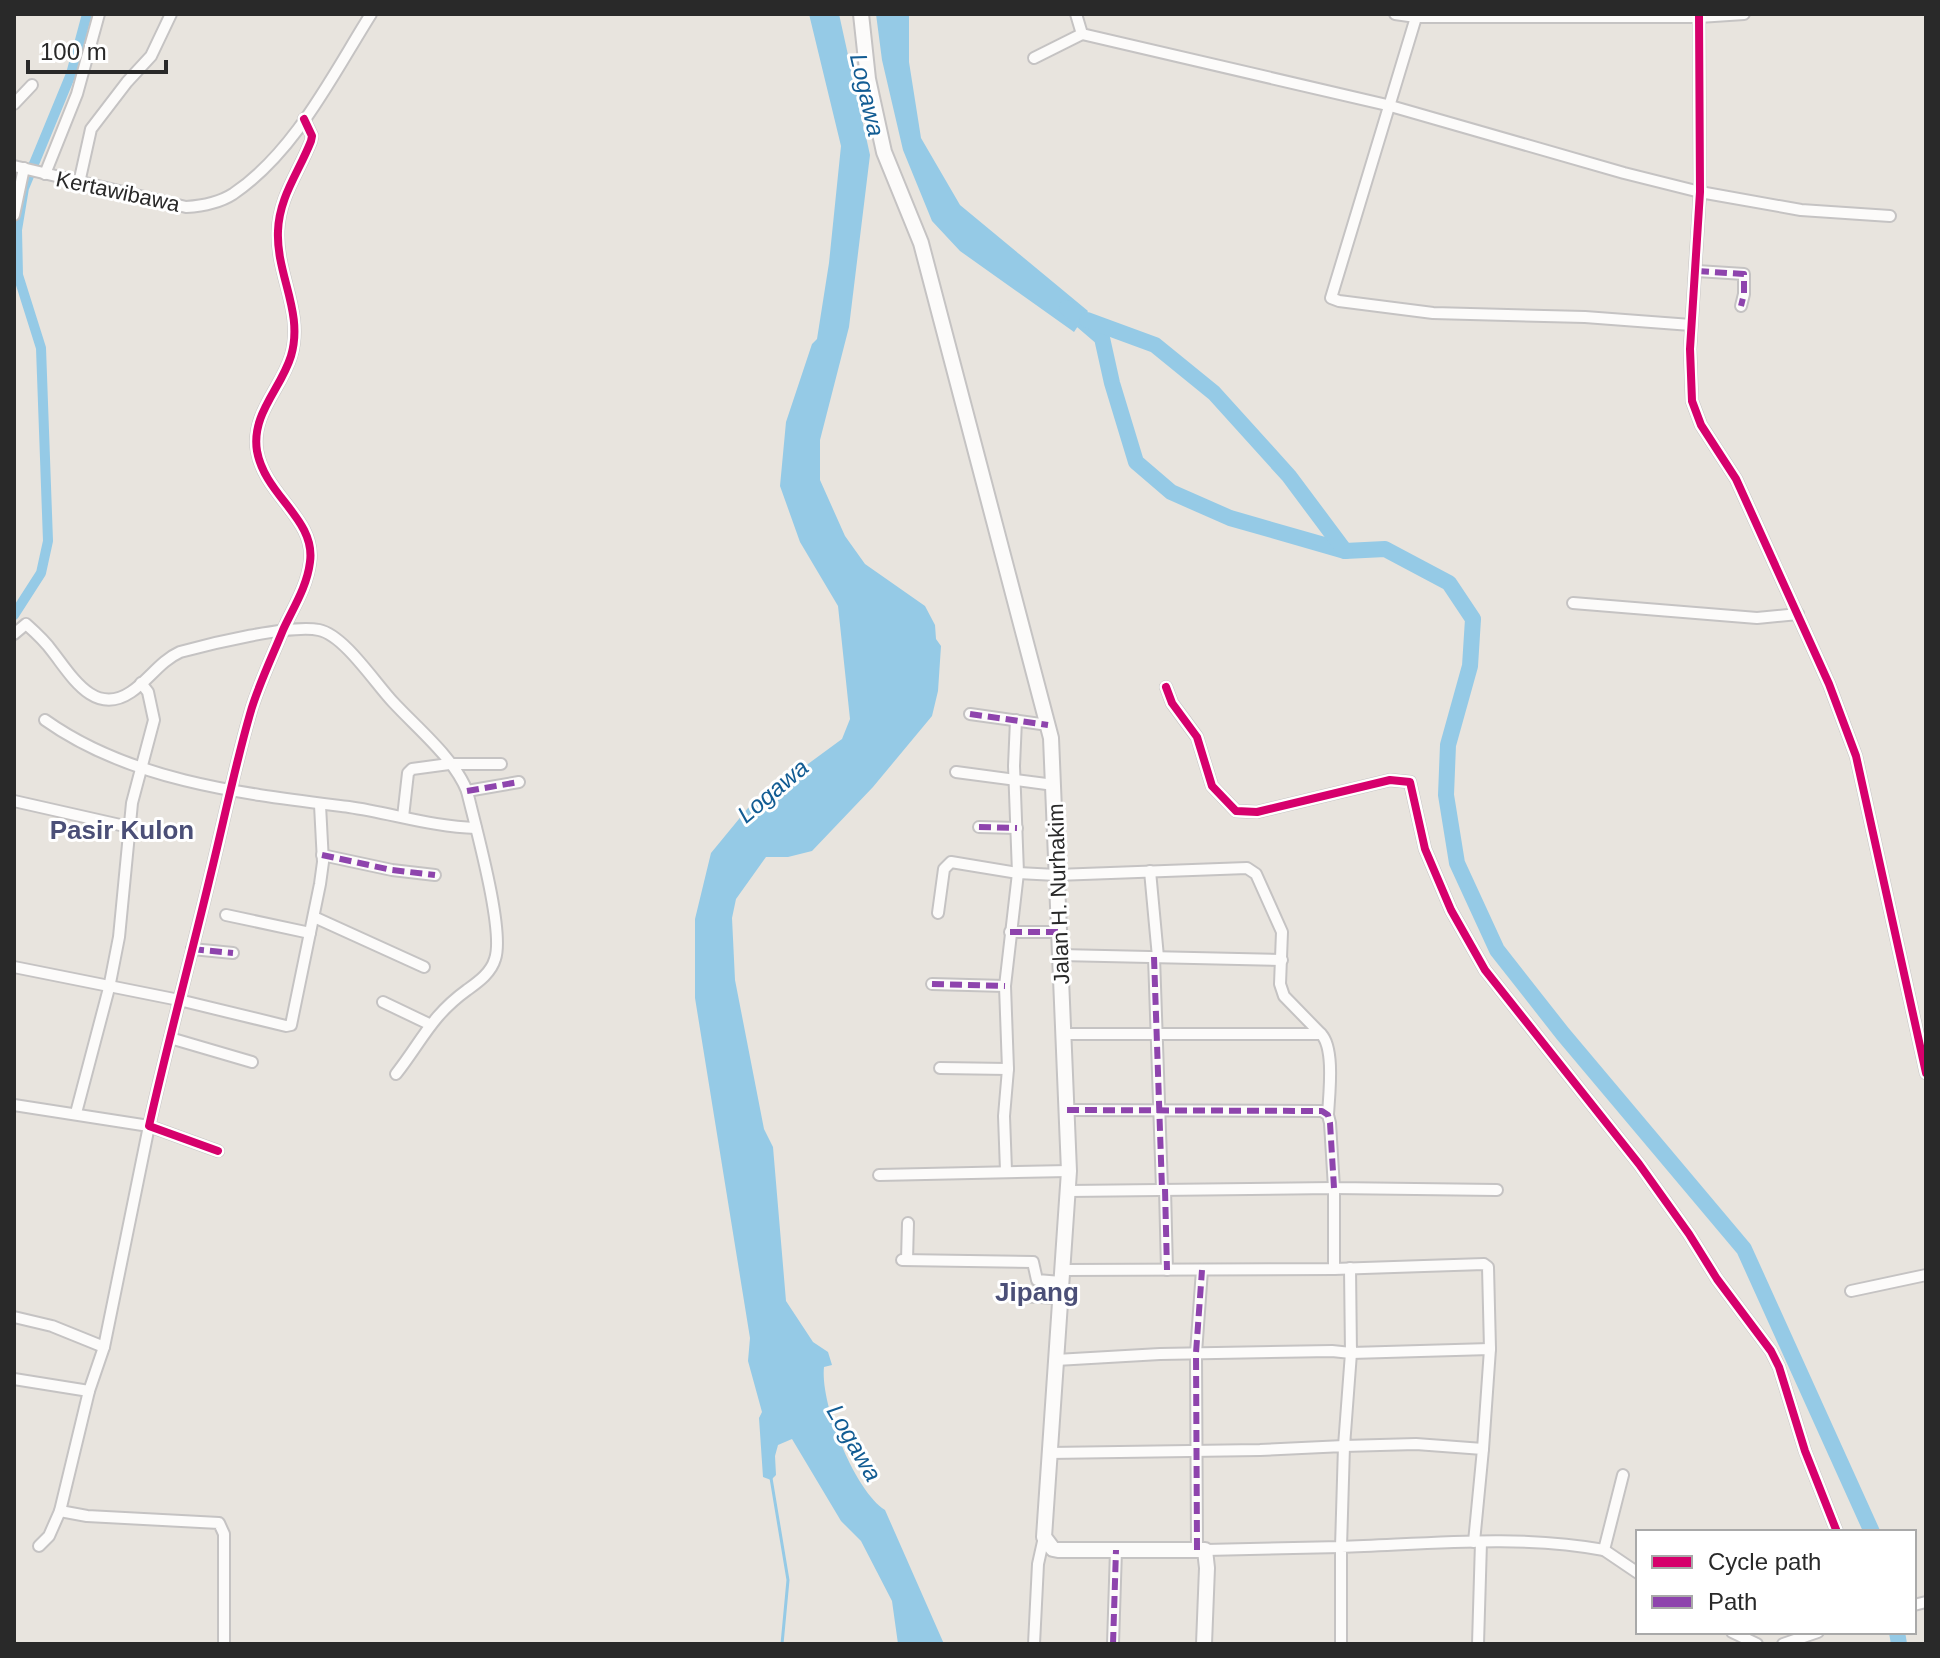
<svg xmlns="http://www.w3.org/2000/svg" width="1940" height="1658" viewBox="0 0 1940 1658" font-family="Helvetica,sans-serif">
<rect width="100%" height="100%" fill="#e8e4de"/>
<!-- water -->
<g fill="#95cae6">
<path d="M 809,14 L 839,14 L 870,155 L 849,327 L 820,440 L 820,480 L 845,536 L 865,564 L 925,606 L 935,625 L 936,639 L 941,646 L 938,691 L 932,716 L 873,787 L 812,851 L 788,857 L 766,857 L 736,899 L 732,918 L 735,980 L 764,1129 L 773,1147 L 786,1301 L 813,1342 L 828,1352 L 832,1365 L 824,1367 C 820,1403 854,1490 885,1510 L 944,1644 L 898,1644 L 892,1601 L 861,1541 L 841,1521 L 792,1439 L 778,1445 L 775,1456 L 776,1475 L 771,1480 L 763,1477 L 759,1418 L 762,1412 L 748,1361 L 750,1338 L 695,998 L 695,919 L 711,853 L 748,808 L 842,739 L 850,719 L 838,606 L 800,542 L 780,486 L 786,422 L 812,344 L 817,339 L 829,263 L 841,146 Z"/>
<path d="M 876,14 L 909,14 L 909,62 L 921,138 L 960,205 L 1088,311 L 1074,332 L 960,251 L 932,221 L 903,150 L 882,60 Z"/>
</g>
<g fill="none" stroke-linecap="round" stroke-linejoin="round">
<!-- stream -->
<path stroke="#95cae6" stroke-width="3" d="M 771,1478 L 788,1580 L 782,1644"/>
<!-- canal -->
<path stroke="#95cae6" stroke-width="10" d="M 14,615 L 41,573 L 48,541 L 41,348 L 18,275 L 17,230 L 24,188 L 71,74 L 87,14"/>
<!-- river -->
<g stroke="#95cae6" stroke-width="16">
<path d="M 1067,308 L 1102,338 L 1112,383 L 1136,462 L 1171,492 L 1230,518 L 1345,551 L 1385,549 L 1449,583 L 1473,619 L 1470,666 L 1448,745 L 1446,795 L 1457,863 L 1497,950 L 1563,1034 L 1744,1249 L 1872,1532"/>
<path d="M 1087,320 L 1155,345 L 1214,393 L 1289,476 L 1345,551"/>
<path d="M 1897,1632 L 1899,1644"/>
</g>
<defs>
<g id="street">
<path d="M 1076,14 L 1082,34 L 1387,105 L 1624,173 L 1700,192 L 1801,210 L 1890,216"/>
<path d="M 1395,14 L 1416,17 L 1699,17 L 1744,14"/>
<path d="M 1417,14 L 1331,298 L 1339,301 L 1433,313 L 1585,317 L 1691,325"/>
<path d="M 1699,14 L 1700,192 L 1690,349 L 1692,401 L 1701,425 L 1736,479 L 1829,684 L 1856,756 L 1926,1073"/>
<path d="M 1034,58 L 1082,34"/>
<path d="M 14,104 L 32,85"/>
<path d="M 14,166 L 186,207 C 202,206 219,203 233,194 C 295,152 332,76 371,14"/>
<path d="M 45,174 L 77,94 L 99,14"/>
<path d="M 79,183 L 91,129 L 127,82 L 151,56 L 171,14"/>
<path d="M 14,215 L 24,168"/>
<path d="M 1697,271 L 1744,274 L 1744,294 L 1741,306"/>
<path d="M 1573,603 L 1757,618 L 1798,614"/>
<path d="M 14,634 L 26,624 C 35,632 45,641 52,651 C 71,675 94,717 131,692 C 149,680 160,661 180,652 C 209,644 291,624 319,630 C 344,635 375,683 393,702 C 417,728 454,758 467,791 C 475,825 505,931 495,959 C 491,973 478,982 467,990 C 431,1016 422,1041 396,1074"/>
<path d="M 1166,687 L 1172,703 L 1197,737 L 1212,786 L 1236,811 L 1257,812 L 1390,780 L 1410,782 L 1425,849 L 1451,910 L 1485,970 L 1639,1164 L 1689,1234 L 1717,1279 L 1771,1351 L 1779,1367 L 1805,1451 L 1837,1532"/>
<path d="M 970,714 L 1048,725"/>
<path d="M 45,720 C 132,782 246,794 349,807 C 391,813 433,827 476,828"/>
<path d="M 956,772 L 1054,785"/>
<path d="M 467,791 L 519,782"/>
<path d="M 14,801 L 129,827"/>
<path d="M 403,817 L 408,773 L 412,769 L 449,764 L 501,764"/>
<path d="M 979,827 L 1017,828"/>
<path d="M 322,855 L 392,870 L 435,875"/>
<path d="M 1150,871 L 1158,957"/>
<path d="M 938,913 L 944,869 L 951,862 L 1018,873 L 1056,875 L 1247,868 L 1256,874 L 1282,932 L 1280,984 L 1284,996 L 1321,1034 L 1063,1034"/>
<path d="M 226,915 L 310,933"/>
<path d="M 314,917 L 424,967"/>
<path d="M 1010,932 L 1059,932"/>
<path d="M 192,949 L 233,953"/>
<path d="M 1060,955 L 1282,960"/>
<path d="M 1154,957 L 1162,1189"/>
<path d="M 14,967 L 179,1000 L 286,1026 L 291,1025 L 320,884 L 323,862 L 320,805"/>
<path d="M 932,984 L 1005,986"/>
<path d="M 383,1002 L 429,1024"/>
<path d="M 1321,1034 C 1335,1048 1329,1095 1328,1115"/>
<path d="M 170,1038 L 252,1062"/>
<path d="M 940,1068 L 1008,1069"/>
<path d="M 14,1105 L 149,1126 L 104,1347 L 89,1391 L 60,1511 L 87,1516 L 219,1523 L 224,1534 L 224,1644"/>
<path d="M 1067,1110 L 1322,1111 L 1328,1115 L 1330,1123 L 1334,1188 L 1497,1190"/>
<path d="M 76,1113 L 109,988 L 119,937 L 132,803 L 154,720 L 148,692 L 141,683"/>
<path d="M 218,1151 L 149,1126 C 168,1041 191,957 211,873 C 224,820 235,766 250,714 C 257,688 273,655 283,630 C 293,608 307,587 310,562 C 316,519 265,496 257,451 C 251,414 281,389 291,356 C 304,312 276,275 278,231 C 279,197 299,172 311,141 L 312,136 L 304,119"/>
<path d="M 1006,1171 L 1004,1116 L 1008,1069 L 1005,986 L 1018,873 L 1014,766 L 1016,720"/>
<path d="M 879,1175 L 1069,1171"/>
<path d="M 1165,1189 L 1167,1270"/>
<path d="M 1068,1191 L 1334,1188 L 1334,1269"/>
<path d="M 902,1260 L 1033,1262 L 1037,1280 L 1061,1282"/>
<path d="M 907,1260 L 908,1223"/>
<path d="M 1350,1268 L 1351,1353 L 1490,1349 L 1483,1449"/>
<path d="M 1062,1270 L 1334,1269 L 1484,1264 L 1488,1267 L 1490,1349"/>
<path d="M 1851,1291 L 1926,1275"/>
<path d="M 1019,1296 L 1059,1298"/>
<path d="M 14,1317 L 52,1326 L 104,1347"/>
<path d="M 1056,1360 L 1160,1354 L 1332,1351 L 1351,1353 L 1344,1446 L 1416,1444 L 1483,1449 L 1474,1542"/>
<path d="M 14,1379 L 89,1391"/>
<path d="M 1049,1453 L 1260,1450 L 1344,1446 L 1341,1547 L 1205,1550"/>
<path d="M 1623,1475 L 1604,1550 L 1638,1573"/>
<path d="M 39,1546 L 49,1536 L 60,1511"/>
<path d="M 1197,1550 L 1196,1353 L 1202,1270"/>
<path d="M 1914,1605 L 1926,1602"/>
<path d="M 1732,1632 L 1757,1644"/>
<path d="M 1034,1644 L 1038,1564 L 1044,1537"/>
<path d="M 1113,1644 L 1116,1550"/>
<path d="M 1341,1644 L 1341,1547 C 1428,1544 1518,1534 1604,1550"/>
<path d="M 1478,1644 L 1481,1542"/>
<path d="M 1783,1644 L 1818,1632"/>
</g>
<path id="secondary" d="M 861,14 L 868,79 L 884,152 L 921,243 L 1051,738 L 1069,1171 L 1044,1537 L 1053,1549 L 1058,1550 L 1205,1550 L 1207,1568 L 1204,1644"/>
</defs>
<!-- street casing -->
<use href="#street" stroke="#c5c3c3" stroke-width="14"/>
<!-- secondary casing -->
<use href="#secondary" stroke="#c5c3c3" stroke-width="18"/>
<!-- street -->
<use href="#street" stroke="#fcfbfa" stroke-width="10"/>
<!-- secondary -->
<use href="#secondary" stroke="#fcfbfa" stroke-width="14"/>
<!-- quiet -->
<g stroke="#8e44ad" stroke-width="6" stroke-dasharray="12 6" stroke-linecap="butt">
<path d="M 1697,271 L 1744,274 L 1744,294 L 1741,306"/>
<path d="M 970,714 L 1048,725"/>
<path d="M 467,791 L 519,782"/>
<path d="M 979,827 L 1017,828"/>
<path d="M 322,855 L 392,870 L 435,875"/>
<path d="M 1010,932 L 1059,932"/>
<path d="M 192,949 L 233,953"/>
<path d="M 1154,957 L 1162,1189"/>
<path d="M 932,984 L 1005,986"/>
<path d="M 1067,1110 L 1322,1111 L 1328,1115 L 1330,1123 L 1334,1188"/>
<path d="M 1165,1189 L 1167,1270"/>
<path d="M 1197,1550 L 1196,1353 L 1202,1270"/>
<path d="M 1113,1644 L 1116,1550"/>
</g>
<defs>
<g id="cycleway">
<path d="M 1699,14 L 1700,192 L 1690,349 L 1692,401 L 1701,425 L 1736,479 L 1829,684 L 1856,756 L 1926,1073"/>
<path d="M 1166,687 L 1172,703 L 1197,737 L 1212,786 L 1236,811 L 1257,812 L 1390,780 L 1410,782 L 1425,849 L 1451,910 L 1485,970 L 1639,1164 L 1689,1234 L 1717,1279 L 1771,1351 L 1779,1367 L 1805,1451 L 1837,1532"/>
<path d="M 218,1151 L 149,1126 C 168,1041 191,957 211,873 C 224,820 235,766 250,714 C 257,688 273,655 283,630 C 293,608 307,587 310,562 C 316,519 265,496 257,451 C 251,414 281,389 291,356 C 304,312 276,275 278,231 C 279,197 299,172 311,141 L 312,136 L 304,119"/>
</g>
</defs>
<!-- cycleway casing -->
<use href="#cycleway" stroke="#fff" stroke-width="13"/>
<!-- cycleway -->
<use href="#cycleway" stroke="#d6006c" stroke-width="8"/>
</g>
<g text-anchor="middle" stroke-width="6" stroke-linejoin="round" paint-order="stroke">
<!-- street labels -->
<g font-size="22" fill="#292929" stroke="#fff">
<text transform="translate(118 191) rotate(12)" y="8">Kertawibawa</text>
<text transform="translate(1058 894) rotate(-92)" y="8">Jalan H. Nurhakim</text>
</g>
<!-- water labels -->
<g font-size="24" font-style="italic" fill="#125c93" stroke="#fff">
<text transform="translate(867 95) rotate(77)" y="8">Logawa</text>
<text transform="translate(773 791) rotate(-40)" y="8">Logawa</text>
<text transform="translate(854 1443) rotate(60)" y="8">Logawa</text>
</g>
<!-- quarter labels -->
<g font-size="26" font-weight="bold" fill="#4b4f77" stroke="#fff">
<text x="122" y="839">Pasir Kulon</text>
<text x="1037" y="1301">Jipang</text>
</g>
</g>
<!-- border -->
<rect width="1940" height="1658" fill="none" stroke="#292929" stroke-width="32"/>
<!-- legend -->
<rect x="1636" y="1530" width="280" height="104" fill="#ffffff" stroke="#a9a9a9" stroke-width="2"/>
<rect x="1652" y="1556" width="40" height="12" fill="#d6006c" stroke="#a9a9a9" stroke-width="2"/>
<text x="1708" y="1570" font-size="24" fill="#292929">Cycle path</text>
<rect x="1652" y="1596" width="40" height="12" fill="#8e44ad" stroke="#a9a9a9" stroke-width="2"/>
<text x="1708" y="1610" font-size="24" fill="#292929">Path</text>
<!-- scale -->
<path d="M28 60v12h138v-12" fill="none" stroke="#292929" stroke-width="4"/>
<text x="40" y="60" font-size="24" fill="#292929" stroke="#ffffff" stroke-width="6" paint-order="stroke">100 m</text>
</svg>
